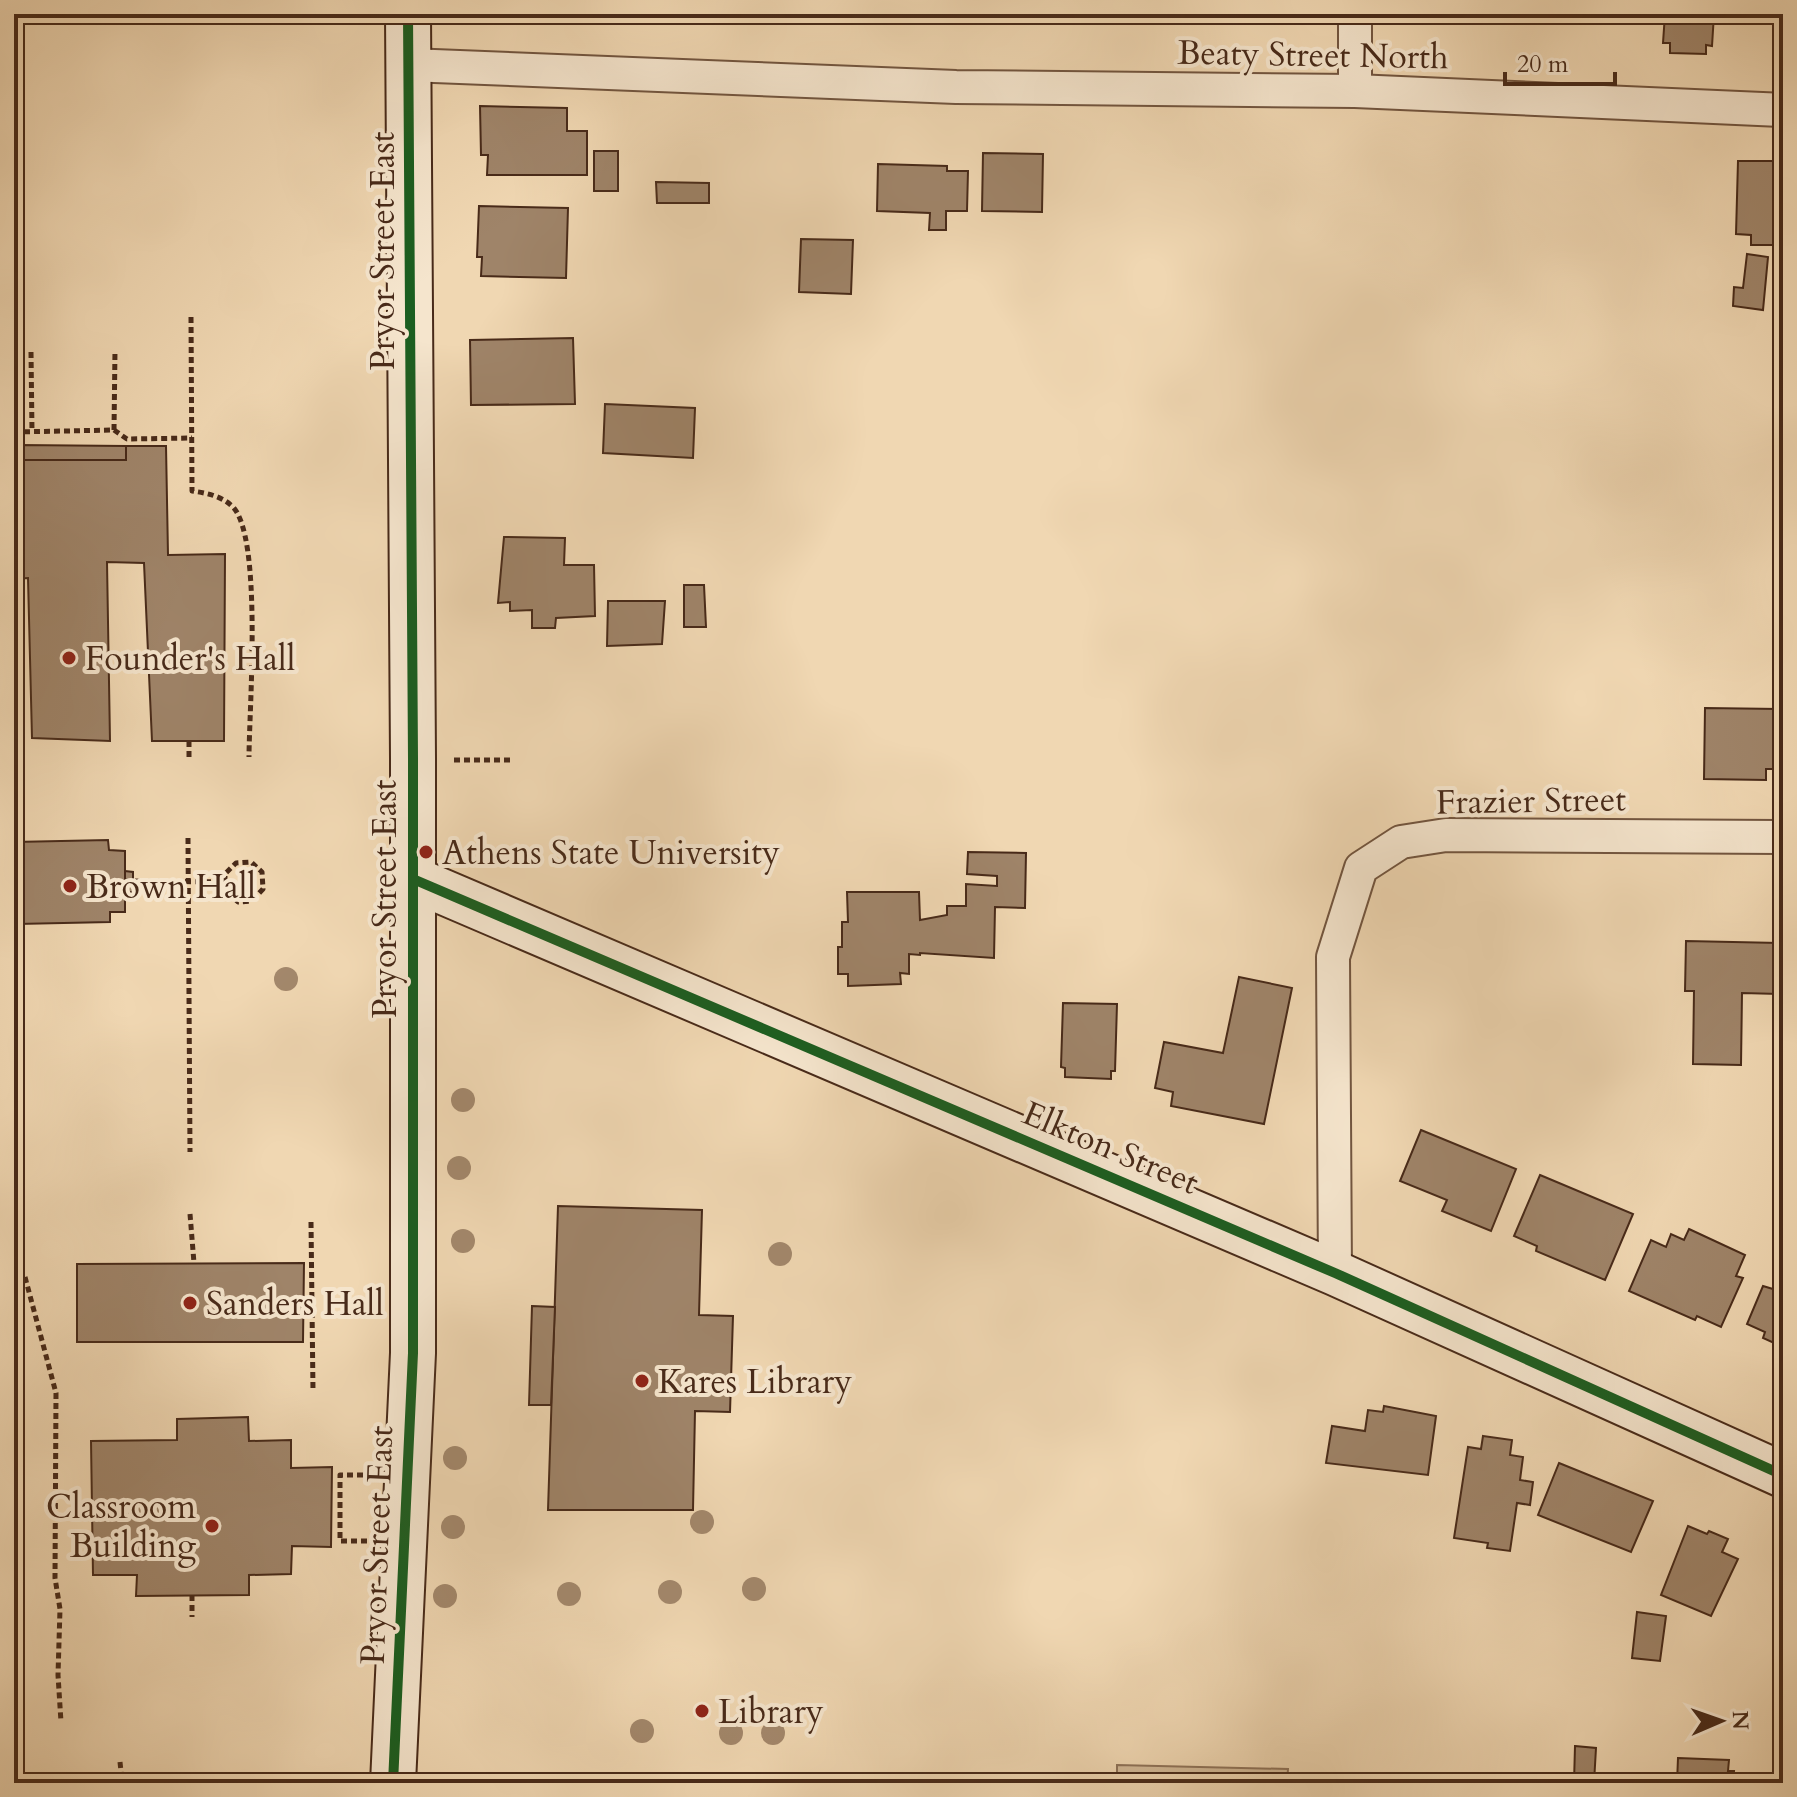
<svg xmlns="http://www.w3.org/2000/svg" width="1797" height="1797" viewBox="0 0 1797 1797" font-family="Cardo,serif">
<rect width="100%" height="100%" fill="#f0d7b2"/>
<filter id="stains"><feTurbulence type="fractalNoise" baseFrequency=".0025" numOctaves="4"/><feColorMatrix values="0 0 0 0 .2 0 0 0 0 .09 0 0 0 0 .02 0 0 0 .5 -.17"/></filter>
<radialGradient id="worn" r=".72"><stop offset=".6" stop-color="#630" stop-opacity="0"/><stop offset="1" stop-color="#630" stop-opacity=".3"/></radialGradient>
<!-- green -->
<path fill="#d3ba98" stroke="#8e7258" stroke-width="2" d="M 1117,1765 L 1288,1769 L 1287,1783 L 1117,1783 Z"/>
<!-- building -->
<g fill="#9f8469" stroke="#482a19" stroke-width="2">
<path d="M 1665,14 L 1714,14 L 1712,46 L 1706,45 L 1706,54 L 1670,53 L 1670,43 L 1663,43 Z"/>
<path d="M 480,106 L 567,108 L 567,131 L 587,131 L 587,175 L 487,175 L 488,155 L 481,155 Z"/>
<rect x="594" y="151" width="24" height="40"/>
<path d="M 983,153 L 1043,154 L 1042,212 L 982,211 Z"/>
<path d="M 1738,161 L 1777,161 L 1774,245 L 1751,245 L 1751,235 L 1736,234 Z"/>
<path d="M 878,164 L 947,166 L 947,171 L 968,171 L 967,211 L 946,211 L 946,230 L 929,230 L 930,213 L 877,211 Z"/>
<path d="M 656,182 L 709,183 L 709,203 L 657,203 Z"/>
<path d="M 479,206 L 568,208 L 566,278 L 481,276 L 482,257 L 477,257 Z"/>
<path d="M 801,239 L 853,240 L 851,294 L 799,292 Z"/>
<path d="M 1747,254 L 1768,257 L 1763,310 L 1733,306 L 1734,287 L 1743,288 Z"/>
<path d="M 573,338 L 575,404 L 471,405 L 470,340 Z"/>
<path d="M 605,404 L 695,408 L 693,458 L 603,453 Z"/>
<path d="M 14,445 L 19,445 L 19,460 L 126,460 L 126,446 L 166,446 L 168,555 L 225,554 L 224,741 L 152,741 L 144,563 L 107,562 L 110,741 L 32,738 L 28,578 L 14,579 Z"/>
<path d="M 19,445 L 126,446 L 126,460 L 19,460 Z"/>
<path d="M 504,537 L 565,538 L 564,565 L 594,565 L 595,616 L 556,618 L 555,628 L 532,628 L 532,610 L 510,611 L 510,602 L 498,603 Z"/>
<path d="M 684,585 L 704,585 L 706,627 L 684,627 Z"/>
<path d="M 608,601 L 665,601 L 662,644 L 607,646 Z"/>
<path d="M 1705,708 L 1783,709 L 1783,769 L 1766,769 L 1766,780 L 1704,779 Z"/>
<path d="M 108,840 L 109,850 L 125,851 L 125,912 L 110,912 L 110,922 L 17,924 L 14,842 Z"/>
<path d="M 968,852 L 1026,853 L 1025,908 L 995,907 L 994,958 L 920,953 L 920,955 L 909,954 L 909,974 L 900,973 L 901,984 L 848,986 L 848,974 L 838,974 L 838,947 L 842,947 L 842,922 L 848,922 L 847,892 L 919,892 L 920,920 L 947,915 L 947,906 L 966,906 L 966,884 L 997,886 L 997,876 L 967,874 Z"/>
<path d="M 125,871 L 133,872 L 133,892 L 125,892 Z"/>
<path d="M 1686,941 L 1783,943 L 1783,994 L 1742,993 L 1741,1065 L 1693,1064 L 1694,991 L 1685,991 Z"/>
<path d="M 1239,977 L 1292,988 L 1264,1124 L 1171,1106 L 1173,1092 L 1155,1088 L 1164,1042 L 1223,1053 Z"/>
<path d="M 1063,1003 L 1117,1004 L 1115,1071 L 1111,1071 L 1111,1079 L 1065,1077 L 1065,1068 L 1061,1067 Z"/>
<path d="M 1421,1130 L 1516,1169 L 1491,1231 L 1442,1211 L 1447,1200 L 1400,1181 Z"/>
<path d="M 1540,1175 L 1633,1214 L 1605,1280 L 1536,1251 L 1537,1246 L 1514,1236 Z"/>
<path d="M 558,1206 L 702,1210 L 699,1315 L 733,1316 L 730,1412 L 695,1411 L 693,1510 L 548,1510 Z"/>
<path d="M 1689,1229 L 1745,1255 L 1736,1276 L 1743,1278 L 1721,1327 L 1697,1316 L 1695,1320 L 1629,1291 L 1651,1240 L 1666,1247 L 1671,1234 L 1684,1240 Z"/>
<path d="M 304,1263 L 303,1342 L 77,1342 L 77,1264 Z"/>
<path d="M 1763,1286 L 1783,1292 L 1783,1347 L 1763,1338 L 1765,1332 L 1747,1324 Z"/>
<path d="M 532,1306 L 555,1307 L 551,1405 L 529,1405 Z"/>
<path d="M 1384,1406 L 1436,1416 L 1428,1475 L 1326,1463 L 1332,1426 L 1365,1431 L 1368,1410 L 1383,1412 Z"/>
<path d="M 248,1417 L 249,1441 L 291,1440 L 291,1468 L 332,1467 L 331,1547 L 292,1546 L 291,1574 L 249,1575 L 249,1595 L 136,1596 L 137,1575 L 93,1575 L 91,1441 L 177,1440 L 177,1419 Z"/>
<path d="M 1483,1436 L 1512,1440 L 1510,1455 L 1523,1457 L 1520,1480 L 1533,1482 L 1530,1505 L 1517,1503 L 1510,1551 L 1487,1548 L 1488,1543 L 1454,1538 L 1468,1447 L 1481,1449 Z"/>
<path d="M 1559,1463 L 1653,1501 L 1631,1552 L 1538,1515 Z"/>
<path d="M 1688,1526 L 1707,1534 L 1709,1531 L 1728,1539 L 1722,1552 L 1738,1559 L 1711,1616 L 1661,1595 Z"/>
<path d="M 1637,1612 L 1666,1616 L 1660,1661 L 1632,1658 Z"/>
<path d="M 1575,1746 L 1596,1748 L 1594,1783 L 1574,1783 Z"/>
<path d="M 1678,1758 L 1729,1760 L 1728,1771 L 1734,1771 L 1733,1783 L 1677,1783 Z"/>
<path d="M 26,1780 L 160,1781 L 160,1783 L 26,1783 Z"/>
</g>
<g fill="none" stroke-linecap="round" stroke-linejoin="round">
<defs>
<g id="street">
<path d="M 1355,14 L 1355,91"/>
<path d="M 409,65 L 956,87 L 1355,91 L 1783,110"/>
<path d="M 1335,1273 L 1333,957 L 1361,868 L 1401,842 L 1446,835 L 1783,837"/>
</g>
<g id="secondary">
<path d="M 413,879 L 1335,1273 L 1783,1475"/>
<path d="M 393,1783 L 413,1353 L 413,759 L 408,14"/>
</g>
</defs>
<!-- street casing -->
<use href="#street" stroke="#72553f" stroke-width="36"/>
<!-- secondary casing -->
<use href="#secondary" stroke="#482a19" stroke-width="48"/>
<!-- path -->
<g stroke="#482a19" stroke-width="5" stroke-dasharray="6 4" stroke-linecap="butt">
<path d="M 191,317 L 192,491 C 207,493 221,496 232,506 C 263,535 249,711 249,757"/>
<path d="M 31,352 L 32,432"/>
<path d="M 114,430 L 115,350"/>
<path d="M 14,432 L 114,430 L 127,439 L 192,438"/>
<path d="M 189,757 L 189,741"/>
<path d="M 454,760 L 513,760"/>
<path d="M 188,838 L 190,1152"/>
<path d="M 125,881 L 225,882 L 225,874 L 236,863 L 251,862 L 262,872 L 263,889 L 252,901 L 238,902 L 225,890 L 225,882"/>
<path d="M 14,1071 L 17,1080 L 19,1222"/>
<path d="M 190,1214 L 194,1263"/>
<path d="M 311,1222 L 313,1391"/>
<path d="M 25,1277 L 56,1393 L 55,1578 L 60,1609 L 58,1675 L 61,1722"/>
<path d="M 367,1541 L 340,1541 L 340,1475 L 370,1475"/>
<path d="M 192,1595 L 192,1617"/>
<path d="M 120,1762 L 122,1781"/>
</g>
<!-- street -->
<use href="#street" stroke="#f5e5cd" stroke-width="32"/>
<!-- secondary -->
<use href="#secondary" stroke="#f5e5cd" stroke-width="44"/>
<defs>
<g id="cycleway">
<path d="M 413,879 L 1335,1273 L 1783,1475"/>
<path d="M 393,1783 L 413,1353 L 413,759 L 408,14"/>
</g>
</defs>
<!-- cycleway casing -->
<use href="#cycleway" stroke="#f5e5cd" stroke-width="15"/>
<!-- cycleway -->
<use href="#cycleway" stroke="#1b5e20" stroke-width="10"/>
</g>
<!-- trees -->
<g fill="#a3886c">
<circle cx="286" cy="979" r="12"/>
<circle cx="463" cy="1100" r="12"/>
<circle cx="459" cy="1168" r="12"/>
<circle cx="463" cy="1241" r="12"/>
<circle cx="780" cy="1254" r="12"/>
<circle cx="455" cy="1458" r="12"/>
<circle cx="702" cy="1522" r="12"/>
<circle cx="453" cy="1527" r="12"/>
<circle cx="754" cy="1589" r="12"/>
<circle cx="670" cy="1592" r="12"/>
<circle cx="569" cy="1594" r="12"/>
<circle cx="445" cy="1596" r="12"/>
<circle cx="642" cy="1731" r="12"/>
<circle cx="731" cy="1733" r="12"/>
<circle cx="773" cy="1733" r="12"/>
</g>
<!-- markers -->
<g fill="#8f2418" stroke="#f5e5cd" stroke-width="3">
<circle cx="69" cy="658" r="8"/>
<circle cx="426" cy="852" r="8"/>
<circle cx="70" cy="886" r="8"/>
<circle cx="190" cy="1303" r="8"/>
<circle cx="642" cy="1381" r="8"/>
<circle cx="212" cy="1526" r="8"/>
<circle cx="702" cy="1711" r="8"/>
</g>
<g text-anchor="middle" stroke-width="8" stroke-linejoin="round" paint-order="stroke">
<!-- street labels -->
<g font-size="34" fill="#482a19" stroke="#f5e5cd">
<text transform="translate(1313 54) rotate(1)" y="12">Beaty Street North</text>
<text transform="translate(382 251) rotate(-90)" y="12">Pryor Street East</text>
<text transform="translate(1531 800) rotate(-1)" y="12">Frazier Street</text>
<text transform="translate(384 899) rotate(-90)" y="12">Pryor Street East</text>
<text transform="translate(1111 1147) rotate(23)" y="12">Elkton Street</text>
<text transform="translate(376 1545) rotate(-88)" y="12">Pryor Street East</text>
</g>
<!-- poi labels -->
<g font-size="34" fill="#482a19" stroke="#f5e5cd" text-anchor="start">
<text x="85" y="670">Founder's Hall</text>
<text x="442" y="864">Athens State University</text>
<text x="86" y="898">Brown Hall</text>
<text x="206" y="1315">Sanders Hall</text>
<text x="658" y="1393">Kares Library</text>
<text x="196" y="1518" text-anchor="end">Classroom<tspan x="196" dy="39">Building</tspan></text>
<text x="718" y="1723">Library</text>
</g>
</g>
<!-- margin -->
<rect width="1797" height="1797" fill="none" stroke="#f0d7b2" stroke-width="48"/>
<rect x="16" y="16" width="1765" height="1765" fill="none" stroke="#482a19" stroke-width="4"/>
<rect x="24" y="24" width="1749" height="1749" fill="none" stroke="#482a19" stroke-width="2"/>
<!-- north arrow -->
<g transform="translate(1721 1721) rotate(88)" stroke="#f5e5cd" stroke-width="6" paint-order="stroke">
<path d="M0-6L14 30L0 20L-14 30Z" fill="#482a19"/>
<text y="-12" font-size="22" font-weight="bold" text-anchor="middle" fill="#482a19">N</text>
</g>
<!-- scale -->
<path d="M1505 72v12h110v-12" fill="none" stroke="#482a19" stroke-width="4"/>
<text x="1517" y="72" font-size="24" fill="#482a19" stroke="#f5e5cd" stroke-width="6" paint-order="stroke">20 m</text>
<rect width="100%" height="100%" filter="url(#stains)"/>
<rect width="100%" height="100%" fill="url(#worn)"/>
</svg>
